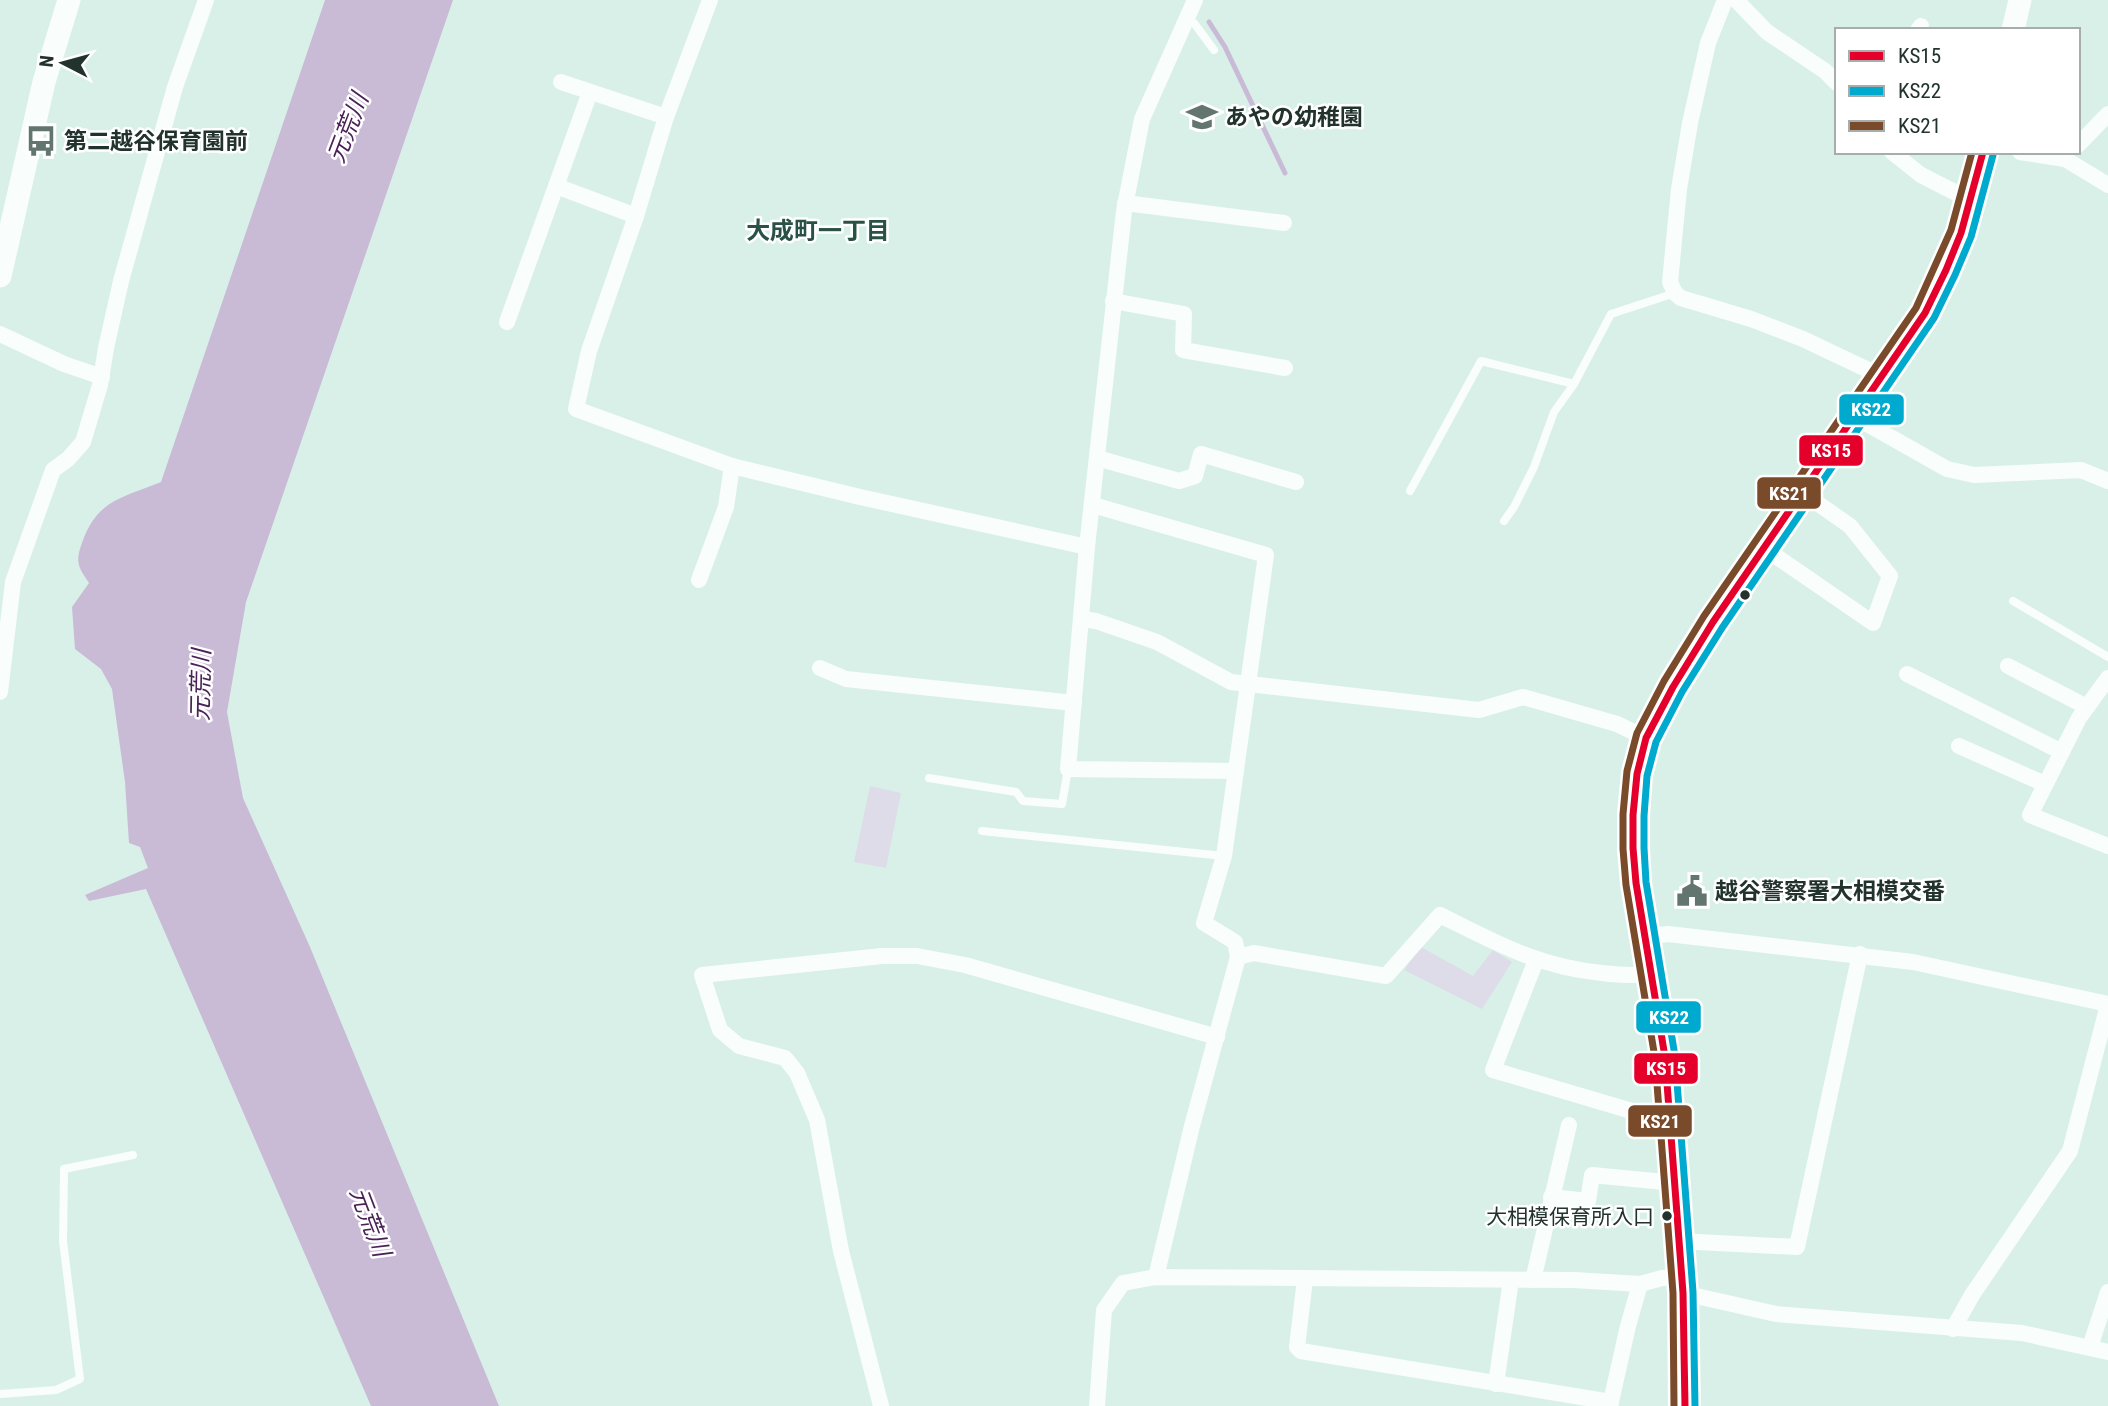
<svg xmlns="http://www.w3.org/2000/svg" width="2108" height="1406" viewBox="0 0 2108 1406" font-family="'Roboto Condensed','Noto Sans JP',sans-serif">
<rect width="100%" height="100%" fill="#d9f0e9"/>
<!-- green -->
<g fill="#dddce8">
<path d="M 870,786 L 901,793 L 886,868 L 854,862 Z"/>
<path d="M 1421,947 L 1473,976 L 1493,950 L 1512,962 L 1482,1009 L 1404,970 Z"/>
</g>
<!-- water -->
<path fill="#c9bad6" d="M 325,0 L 453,0 L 246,602 L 227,712 L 243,798 L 310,947 L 499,1406 L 371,1406 L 146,889 L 89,901 L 85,895 L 148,868 L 140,847 L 129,843 L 125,782 L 112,689 L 101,669 L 75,649 L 72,607 L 89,583 C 78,567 75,562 82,543 C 97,499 123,498 161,482 Z"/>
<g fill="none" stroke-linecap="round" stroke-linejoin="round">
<!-- stream -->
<path stroke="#c9bad6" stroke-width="5" d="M 1209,22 L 1225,47 L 1285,173"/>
<!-- lane -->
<g stroke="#f9fdfc" stroke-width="8">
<path d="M 1186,19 L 1194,23 L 1214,50"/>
<path d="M 1410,491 L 1481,361 L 1574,384"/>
<path d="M 1504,521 L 1514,507 L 1534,467 L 1554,412 L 1574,384 L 1611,314 L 1675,293"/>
<path d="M 2013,601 L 2108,657"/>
<path d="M 929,778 L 1016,792 L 1023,801 L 1062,804 L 1068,769"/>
<path d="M 982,831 L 1224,856"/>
<path d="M 0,1394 L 56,1390 L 80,1379 L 63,1241 L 64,1169 L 133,1155"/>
</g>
<!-- street -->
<g stroke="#f9fdfc" stroke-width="16">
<path d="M 710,0 L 666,117 L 636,216 L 589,351 L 576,409 L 732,466 L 860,497 L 1087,547"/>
<path d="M 1195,0 L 1142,119 L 1124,211 L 1087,547 L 1068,769 L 1236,771"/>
<path d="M 1725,0 L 1708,43 L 1690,123 L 1679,189 L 1670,282 L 1675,293 L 1681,298 L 1751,319 L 1803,339 L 1883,377"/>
<path d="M 1736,0 L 1767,32 L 1825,71 L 1837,83"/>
<path d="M 1918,30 L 1921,26"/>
<path d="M 561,82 L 666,117"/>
<path d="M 2078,145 L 2108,114"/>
<path d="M 1892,152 L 1921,175 L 1970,200"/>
<path d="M 2020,152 L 2065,159 L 2108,185"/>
<path d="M 556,186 L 636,216"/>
<path d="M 1125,203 L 1284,223"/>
<path d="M 1113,301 L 1184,314 L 1183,350 L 1285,368"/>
<path d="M 507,322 L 590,92"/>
<path d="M 0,334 L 64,364 L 102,377"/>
<path d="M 1855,417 L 1947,469 L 1974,475 L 2081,470 L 2108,481"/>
<path d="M 1097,458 L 1179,481 L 1195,476 L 1201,454 L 1296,482"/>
<path d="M 1093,505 L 1266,555 L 1224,856 L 1204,923 L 1235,942 L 1238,957 L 1192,1126 L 1156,1277"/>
<path d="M 1764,548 L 1873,623 L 1890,576 L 1850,526 L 1803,493"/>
<path d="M 699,580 L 726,507 L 732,466"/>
<path d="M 1082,619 L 1096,621 L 1157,642 L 1231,682 L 1479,710 L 1523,697 L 1617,724 L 1646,738"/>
<path d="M 2008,666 L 2087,707"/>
<path d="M 820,668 L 846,679 L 1074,703"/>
<path d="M 1907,674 L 2062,752"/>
<path d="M 2108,678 L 2079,718 L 2030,815 L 2108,846"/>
<path d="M 0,692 L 13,582 L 53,470 L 68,459 L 83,442 L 100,385 L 106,348 L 121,281 L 175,87 L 206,0"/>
<path d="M 1959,746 L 2045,784"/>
<path d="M 1645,937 L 1668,934 L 1913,962 L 2108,1004"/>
<path d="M 1238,957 L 1254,953 L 1386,976 L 1440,915 C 1496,943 1539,967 1602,973 C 1619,975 1634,976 1650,974"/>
<path d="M 1536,960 L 1493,1070 L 1652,1117 L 1671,1115"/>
<path d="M 1551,1197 L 1588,1201 L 1592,1175 L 1675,1183"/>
<path d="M 1678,1241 L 1797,1247 L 1860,954"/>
<path d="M 1305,1279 L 1297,1347 L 1301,1351 L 1611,1402"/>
<path d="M 1533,1280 L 1569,1125"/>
<path d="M 1683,1293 L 1776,1314 L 2022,1333 L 2108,1352"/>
<path d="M 1953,1329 L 1972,1295 L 2070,1151 L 2108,1005"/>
<path d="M 2090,1347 L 2108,1292"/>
<path d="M 1496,1384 L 1511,1280"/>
<path d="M 881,1406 L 841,1251 L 817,1120 L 797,1073 L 785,1058 L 739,1046 L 720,1030 L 702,975 L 882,956 L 917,956 L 965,965 L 1217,1037"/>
<path d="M 1097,1406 L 1104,1310 L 1123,1283 L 1156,1277 L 1574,1280 L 1640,1284 L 1662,1278 L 1681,1277"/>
<path d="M 1610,1406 L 1628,1326 L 1640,1284"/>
</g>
<!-- secondary -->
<g stroke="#f9fdfc" stroke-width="23">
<path d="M 2013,30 L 2020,0"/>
<path d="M 0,276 L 44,82 L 69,0"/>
<path d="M 1685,1406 L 1683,1293 L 1665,1057 L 1636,883 L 1633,848 L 1633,815 L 1637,774 L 1646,738 L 1673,687 L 1713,622 L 1925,313 L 1946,270 L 1961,233 L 1983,152"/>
</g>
<defs>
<path id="bus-1" d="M 1685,1406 L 1683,1293 L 1665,1057 L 1636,883 L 1633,848 L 1633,815 L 1637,774 L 1646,738 L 1673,687 L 1713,622 L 1925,313 L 1946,270 L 1961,233 L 1983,152"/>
<path id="bus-2" d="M 1695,1406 L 1693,1292 L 1675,1056 L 1646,882 L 1644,848 L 1644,816 L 1647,776 L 1656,742 L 1682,692 L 1722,628 L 1934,318 L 1955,275 L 1971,237 L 1993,155"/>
<path id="bus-3" d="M 1674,1406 L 1673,1293 L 1655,1058 L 1626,885 L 1623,849 L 1623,814 L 1627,771 L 1637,733 L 1664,681 L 1704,616 L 1916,308 L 1951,230 L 1972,152"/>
</defs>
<!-- bus-1 casing -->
<use href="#bus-1" stroke="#fff" stroke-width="12"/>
<!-- bus-2 casing -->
<use href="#bus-2" stroke="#fff" stroke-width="12"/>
<!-- bus-3 casing -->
<use href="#bus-3" stroke="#fff" stroke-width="12"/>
<!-- bus-1 -->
<use href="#bus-1" stroke="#e4002b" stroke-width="7"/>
<!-- bus-2 -->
<use href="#bus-2" stroke="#00a9ce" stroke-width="7"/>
<!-- bus-3 -->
<use href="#bus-3" stroke="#7a4b2a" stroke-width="7"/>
</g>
<!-- icons -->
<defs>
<symbol id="school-bare" viewBox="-9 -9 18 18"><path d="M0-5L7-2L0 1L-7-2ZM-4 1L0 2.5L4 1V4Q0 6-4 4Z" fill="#62756f" stroke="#fff" stroke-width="2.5" paint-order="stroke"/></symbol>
<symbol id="bus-bare" viewBox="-9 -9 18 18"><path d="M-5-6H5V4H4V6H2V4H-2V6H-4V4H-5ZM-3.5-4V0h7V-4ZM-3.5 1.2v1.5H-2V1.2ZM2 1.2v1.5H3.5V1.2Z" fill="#62756f" stroke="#fff" stroke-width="2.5" paint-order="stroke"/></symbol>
<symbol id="civic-bare" viewBox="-9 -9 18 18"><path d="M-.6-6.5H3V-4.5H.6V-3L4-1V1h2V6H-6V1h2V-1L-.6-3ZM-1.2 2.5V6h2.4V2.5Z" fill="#62756f" stroke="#fff" stroke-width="2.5" paint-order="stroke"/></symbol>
</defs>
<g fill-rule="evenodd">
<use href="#school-bare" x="1180" y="95" width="44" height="44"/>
<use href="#bus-bare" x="19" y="119" width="44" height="44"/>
<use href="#civic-bare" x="1670" y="869" width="44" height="44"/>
</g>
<!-- markers -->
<g fill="#22332e" stroke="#fff" stroke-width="2.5">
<circle cx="1745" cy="595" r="6"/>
<circle cx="1667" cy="1216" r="6"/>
</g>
<g text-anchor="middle" stroke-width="5" stroke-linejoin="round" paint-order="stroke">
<!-- bus labels -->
<g font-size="21" fill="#22332e" stroke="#fff" text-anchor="end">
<text x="1654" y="1224">大相模保育所入口</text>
</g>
<!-- poi labels -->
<g font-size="23" font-weight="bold" fill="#22332e" stroke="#fff" text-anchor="start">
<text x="1225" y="125">あやの幼稚園</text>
<text x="64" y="149">第二越谷保育園前</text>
<text x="1715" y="899">越谷警察署大相模交番</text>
</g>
<!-- water labels -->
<g font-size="24" font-style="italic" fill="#4a2257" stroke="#fff">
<text transform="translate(348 128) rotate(-69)" y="8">元荒川</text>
<text transform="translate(201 685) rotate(-89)" y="8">元荒川</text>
<text transform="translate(370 1222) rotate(69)" y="8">元荒川</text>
</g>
<!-- neighbourhood labels -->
<g font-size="24" font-weight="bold" fill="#2a5146" stroke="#fff">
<text x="818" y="239">大成町一丁目</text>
</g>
</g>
<g stroke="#fff" stroke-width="2.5">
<rect x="1838" y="393" width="67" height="33" rx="7" fill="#00a9ce"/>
<rect x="1798" y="434" width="66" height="33" rx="7" fill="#e4002b"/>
<rect x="1756" y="476" width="66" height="34" rx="7" fill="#7a4b2a"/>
<rect x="1635" y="1000" width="67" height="34" rx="7" fill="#00a9ce"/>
<rect x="1633" y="1052" width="66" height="33" rx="7" fill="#e4002b"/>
<rect x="1627" y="1104" width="66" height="34" rx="7" fill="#7a4b2a"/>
</g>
<g font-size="19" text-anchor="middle" font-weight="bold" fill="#fff">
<text x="1871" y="416">KS22</text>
<text x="1831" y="457">KS15</text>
<text x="1789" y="500">KS21</text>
<text x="1669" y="1024">KS22</text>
<text x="1666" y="1075">KS15</text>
<text x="1660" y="1128">KS21</text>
</g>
<!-- legend -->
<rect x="1835" y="28" width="245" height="126" fill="#ffffff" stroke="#a7adab" stroke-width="2"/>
<rect x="1849" y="51" width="35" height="10" fill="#e4002b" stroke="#a7adab" stroke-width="2"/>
<text x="1898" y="63" font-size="21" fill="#22332e">KS15</text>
<rect x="1849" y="86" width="35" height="10" fill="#00a9ce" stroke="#a7adab" stroke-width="2"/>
<text x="1898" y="98" font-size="21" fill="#22332e">KS22</text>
<rect x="1849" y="121" width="35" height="10" fill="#7a4b2a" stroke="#a7adab" stroke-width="2"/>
<text x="1898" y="133" font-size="21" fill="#22332e">KS21</text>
<!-- north arrow -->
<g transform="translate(63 63) rotate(276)" stroke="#ffffff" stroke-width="5" paint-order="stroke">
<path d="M0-5L12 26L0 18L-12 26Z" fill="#22332e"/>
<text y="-10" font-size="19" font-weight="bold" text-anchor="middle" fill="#22332e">N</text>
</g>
</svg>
